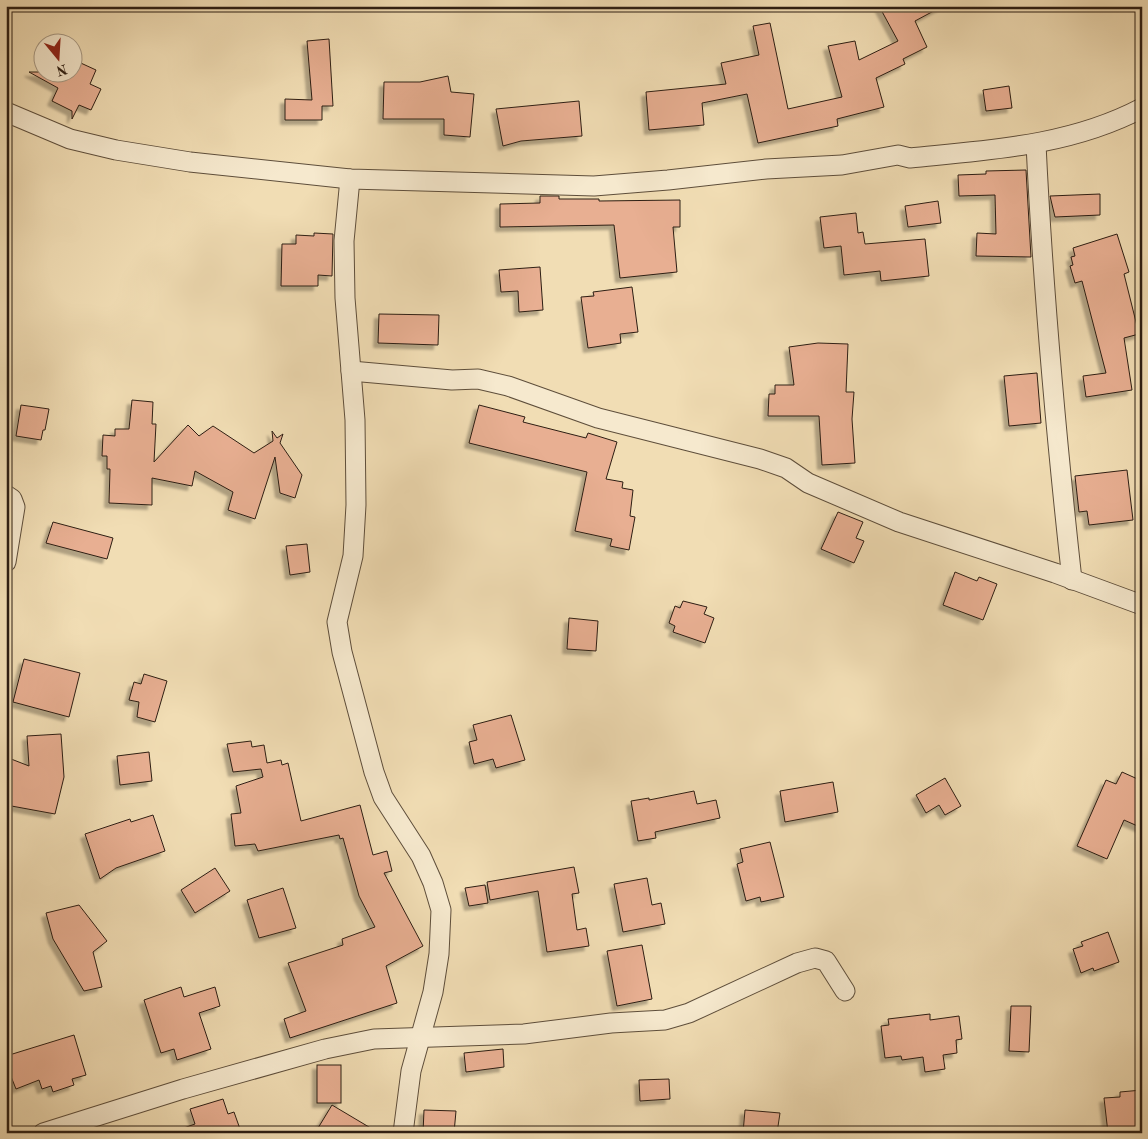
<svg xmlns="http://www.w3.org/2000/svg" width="1148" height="1139" viewBox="0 0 1148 1139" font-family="'Old Standard TT',serif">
<defs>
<filter id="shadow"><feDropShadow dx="-4.5" dy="4.5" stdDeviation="1" flood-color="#0004"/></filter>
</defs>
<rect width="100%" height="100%" fill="#f1ddb4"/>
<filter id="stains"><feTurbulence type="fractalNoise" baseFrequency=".004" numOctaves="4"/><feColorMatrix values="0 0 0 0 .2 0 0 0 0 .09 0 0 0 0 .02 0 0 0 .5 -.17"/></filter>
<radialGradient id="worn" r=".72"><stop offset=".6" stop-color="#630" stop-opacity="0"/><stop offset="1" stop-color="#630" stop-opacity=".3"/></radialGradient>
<!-- building -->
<g fill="#e8af92" stroke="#2d1e13" filter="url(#shadow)">
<path d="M 879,6 L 943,6 L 915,21 L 927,47 L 903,59 L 905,64 L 876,78 L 884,107 L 837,119 L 838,126 L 758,143 L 747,94 L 702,103 L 704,125 L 649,130 L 646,92 L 726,84 L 721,63 L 759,55 L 753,26 L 770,23 L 788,109 L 842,97 L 828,46 L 855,41 L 859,60 L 898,41 Z"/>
<path d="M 329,39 L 333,106 L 322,106 L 322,120 L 285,120 L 285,99 L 312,100 L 307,41 Z"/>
<path d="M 72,59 L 96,70 L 90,84 L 101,89 L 91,110 L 79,105 L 72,119 L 72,111 L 52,101 L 58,88 L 29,72 L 72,72 Z"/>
<path d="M 448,76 L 451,92 L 474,94 L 470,137 L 444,135 L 444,119 L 383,119 L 384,82 L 420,82 Z"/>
<path d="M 1009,86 L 1012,108 L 986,111 L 983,90 Z"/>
<path d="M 579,101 L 582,136 L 521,141 L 503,146 L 496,109 Z"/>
<path d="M 1026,170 L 1031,257 L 976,256 L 977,233 L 996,234 L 995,195 L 959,196 L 958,175 L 986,174 L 986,171 Z"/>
<path d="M 1100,194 L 1100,215 L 1055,217 L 1050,196 Z"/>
<path d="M 540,196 L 559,196 L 559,199 L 599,199 L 599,201 L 680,200 L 680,227 L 673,227 L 677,272 L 620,278 L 614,225 L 500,227 L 500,204 L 540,203 Z"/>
<path d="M 938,201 L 941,223 L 908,227 L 905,206 Z"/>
<path d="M 856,213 L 858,233 L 863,232 L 865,244 L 925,239 L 929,276 L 881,281 L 880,271 L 844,275 L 841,246 L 824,248 L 820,217 Z"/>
<path d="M 314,233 L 333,234 L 332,276 L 318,275 L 318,286 L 281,286 L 282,244 L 296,244 L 296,235 L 314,236 Z"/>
<path d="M 1117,234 L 1129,272 L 1124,274 L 1139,334 L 1124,338 L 1132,390 L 1086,397 L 1083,376 L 1106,373 L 1082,281 L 1075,283 L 1070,266 L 1073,265 L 1071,257 L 1075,256 L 1073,248 Z"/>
<path d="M 540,267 L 543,310 L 519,312 L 518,291 L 501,292 L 499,270 Z"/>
<path d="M 632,287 L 638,332 L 620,334 L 621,343 L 588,348 L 581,297 L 594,296 L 593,292 Z"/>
<path d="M 379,314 L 439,315 L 438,345 L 378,343 Z"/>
<path d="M 818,343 L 848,344 L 846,392 L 854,392 L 852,419 L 855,463 L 822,465 L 819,416 L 768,416 L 769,394 L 775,394 L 775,385 L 794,385 L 789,347 Z"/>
<path d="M 1037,373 L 1041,423 L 1009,426 L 1004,376 Z"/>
<path d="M 132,400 L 153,402 L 152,424 L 156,424 L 154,462 L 188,425 L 199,436 L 213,426 L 254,453 L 273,441 L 272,431 L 277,438 L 283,434 L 280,443 L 302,475 L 295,498 L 280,493 L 275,457 L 255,519 L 228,510 L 233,492 L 195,471 L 192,486 L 152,478 L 152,505 L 109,503 L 110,469 L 107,469 L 107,456 L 102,456 L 103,435 L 115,436 L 115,429 L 129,429 Z"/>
<path d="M 21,405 L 49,409 L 45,430 L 43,430 L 41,440 L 16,436 Z"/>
<path d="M 479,405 L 525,417 L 523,422 L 586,438 L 588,433 L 617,442 L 606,479 L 623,482 L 622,488 L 633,490 L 630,516 L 635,517 L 629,550 L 610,546 L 612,539 L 575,531 L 587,472 L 469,443 Z"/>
<path d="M 1127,470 L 1133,520 L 1089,525 L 1087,511 L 1079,512 L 1075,476 Z"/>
<path d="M 838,512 L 863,522 L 856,538 L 864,541 L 854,563 L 821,549 Z"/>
<path d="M 53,522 L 113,538 L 107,559 L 46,543 Z"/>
<path d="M 307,544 L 310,572 L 290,575 L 286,546 Z"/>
<path d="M 955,572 L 977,581 L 979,577 L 997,584 L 983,620 L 943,605 Z"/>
<path d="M 683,601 L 707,607 L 704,614 L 714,618 L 705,643 L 673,632 L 675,626 L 669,623 L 675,606 L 680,608 Z"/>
<path d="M 569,618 L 598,621 L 596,651 L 567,649 Z"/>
<path d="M 24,659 L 80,673 L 69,717 L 13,702 Z"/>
<path d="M 144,674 L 167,681 L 155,722 L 137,717 L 139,702 L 129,700 L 134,682 L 141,684 Z"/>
<path d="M 511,715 L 525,760 L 496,768 L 493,759 L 474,764 L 469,742 L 477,740 L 473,725 Z"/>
<path d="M 61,734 L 64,777 L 55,814 L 6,805 L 6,757 L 29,766 L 27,736 Z"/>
<path d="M 251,741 L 252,747 L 264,745 L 267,763 L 281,760 L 282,765 L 288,763 L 301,821 L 360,805 L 373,855 L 387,851 L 392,871 L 384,873 L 423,946 L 386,966 L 397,1003 L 290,1038 L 284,1019 L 306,1011 L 288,963 L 343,945 L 342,939 L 375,927 L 359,896 L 343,838 L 340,839 L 339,835 L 258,851 L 255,844 L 235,846 L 231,814 L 241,813 L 236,786 L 263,777 L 261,769 L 233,772 L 227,744 Z"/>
<path d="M 149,752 L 152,781 L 120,785 L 117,756 Z"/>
<path d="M 1122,772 L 1142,781 L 1142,828 L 1124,820 L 1107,859 L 1077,846 L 1106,780 L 1116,784 Z"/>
<path d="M 945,778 L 961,806 L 945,815 L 939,805 L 926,813 L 916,795 Z"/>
<path d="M 833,782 L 838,812 L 785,822 L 780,791 Z"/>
<path d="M 694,791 L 697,804 L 716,800 L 720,818 L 655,832 L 656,838 L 638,841 L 631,801 L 649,798 L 649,800 Z"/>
<path d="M 153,815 L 165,851 L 116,868 L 100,879 L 85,834 L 130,819 L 131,822 Z"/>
<path d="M 770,842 L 784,897 L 761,902 L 760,897 L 746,901 L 737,864 L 743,862 L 740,849 Z"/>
<path d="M 574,867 L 579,893 L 572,894 L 577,930 L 586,928 L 589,946 L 547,952 L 538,891 L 490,900 L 487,882 Z"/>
<path d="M 215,868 L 230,891 L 195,913 L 181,890 Z"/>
<path d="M 647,878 L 652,905 L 661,903 L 665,924 L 623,932 L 614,884 Z"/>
<path d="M 485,885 L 488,903 L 469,906 L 465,888 Z"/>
<path d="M 283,888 L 296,928 L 259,938 L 247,900 Z"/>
<path d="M 79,905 L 107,941 L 93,952 L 102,987 L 84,991 L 53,939 L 46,913 Z"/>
<path d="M 1108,932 L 1119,962 L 1094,971 L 1093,968 L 1081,973 L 1073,949 L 1083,946 L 1081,942 Z"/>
<path d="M 642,945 L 652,999 L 617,1006 L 607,951 Z"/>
<path d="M 181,987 L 184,997 L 215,987 L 220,1006 L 199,1013 L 211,1049 L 177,1060 L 174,1049 L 161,1053 L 144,1000 Z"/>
<path d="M 1011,1006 L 1031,1006 L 1029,1052 L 1009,1051 Z"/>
<path d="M 930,1014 L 930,1020 L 959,1016 L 962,1039 L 956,1040 L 957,1053 L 943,1055 L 945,1069 L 925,1072 L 923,1057 L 902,1060 L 901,1056 L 885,1058 L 881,1026 L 889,1025 L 888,1019 Z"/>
<path d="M 74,1035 L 86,1075 L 72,1079 L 74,1085 L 53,1092 L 51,1086 L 42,1089 L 39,1080 L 16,1089 L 6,1064 L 6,1056 Z"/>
<path d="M 503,1049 L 504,1067 L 466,1072 L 464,1053 Z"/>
<rect x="317" y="1065" width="24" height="38"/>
<path d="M 669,1079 L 670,1099 L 640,1101 L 639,1080 Z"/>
<path d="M 1142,1090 L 1142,1133 L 1108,1133 L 1104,1098 L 1120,1097 L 1120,1092 Z"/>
<path d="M 223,1099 L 228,1114 L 234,1112 L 240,1129 L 234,1131 L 234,1133 L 182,1133 L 181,1129 L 195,1124 L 190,1109 Z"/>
<path d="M 332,1105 L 379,1133 L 315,1133 Z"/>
<path d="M 424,1110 L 456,1111 L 454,1133 L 423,1133 Z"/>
<path d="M 745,1110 L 780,1113 L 777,1133 L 743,1133 Z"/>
</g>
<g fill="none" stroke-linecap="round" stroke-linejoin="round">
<defs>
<g id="street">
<path d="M 6,112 L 70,139 L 116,150 L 190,162 L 350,179 L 594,186 L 668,180 L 766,169 L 842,165 L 898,155 L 910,158 C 989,150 1070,146 1142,108"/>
<path d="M 1036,144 C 1043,290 1056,435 1072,580"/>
<path d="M 350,179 L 344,241 L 345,298 L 355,420 L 356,505 L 353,556 L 337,622 L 342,652 L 374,772 L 383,797 L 421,856 L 433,883 L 441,910 L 439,954 L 433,992 L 411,1071 L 403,1133"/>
<path d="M 351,371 L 452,380 L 478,379 L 508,386 L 598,418 L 760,459 L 786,468 L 808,483 L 899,522 L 1055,573 L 1142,605"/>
<path d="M 6,495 L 12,499 L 15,507 L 6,562"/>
<path d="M 43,1133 L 183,1089 L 325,1049 L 374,1039 L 524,1034 L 611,1023 L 665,1020 L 689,1013 L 797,963 L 815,958 L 826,961 L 845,991"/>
</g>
</defs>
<!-- street casing -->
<use href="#street" stroke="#5e4e3b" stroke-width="21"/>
<!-- street -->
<use href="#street" stroke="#f6e9ce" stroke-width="19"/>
</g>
<!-- margin -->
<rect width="1148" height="1139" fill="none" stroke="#f1ddb4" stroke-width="25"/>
<rect x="8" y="8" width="1133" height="1124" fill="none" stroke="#2d1e13" stroke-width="2.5"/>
<rect x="12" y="12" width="1123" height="1114" fill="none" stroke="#2d1e13"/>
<!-- north arrow -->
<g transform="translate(58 58) rotate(162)"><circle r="24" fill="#f6e9ce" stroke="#a69883"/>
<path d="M0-4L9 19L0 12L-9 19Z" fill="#8f2418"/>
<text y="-8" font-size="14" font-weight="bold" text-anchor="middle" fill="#2d1e13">N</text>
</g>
<rect width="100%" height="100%" filter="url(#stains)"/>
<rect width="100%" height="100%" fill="url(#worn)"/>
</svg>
